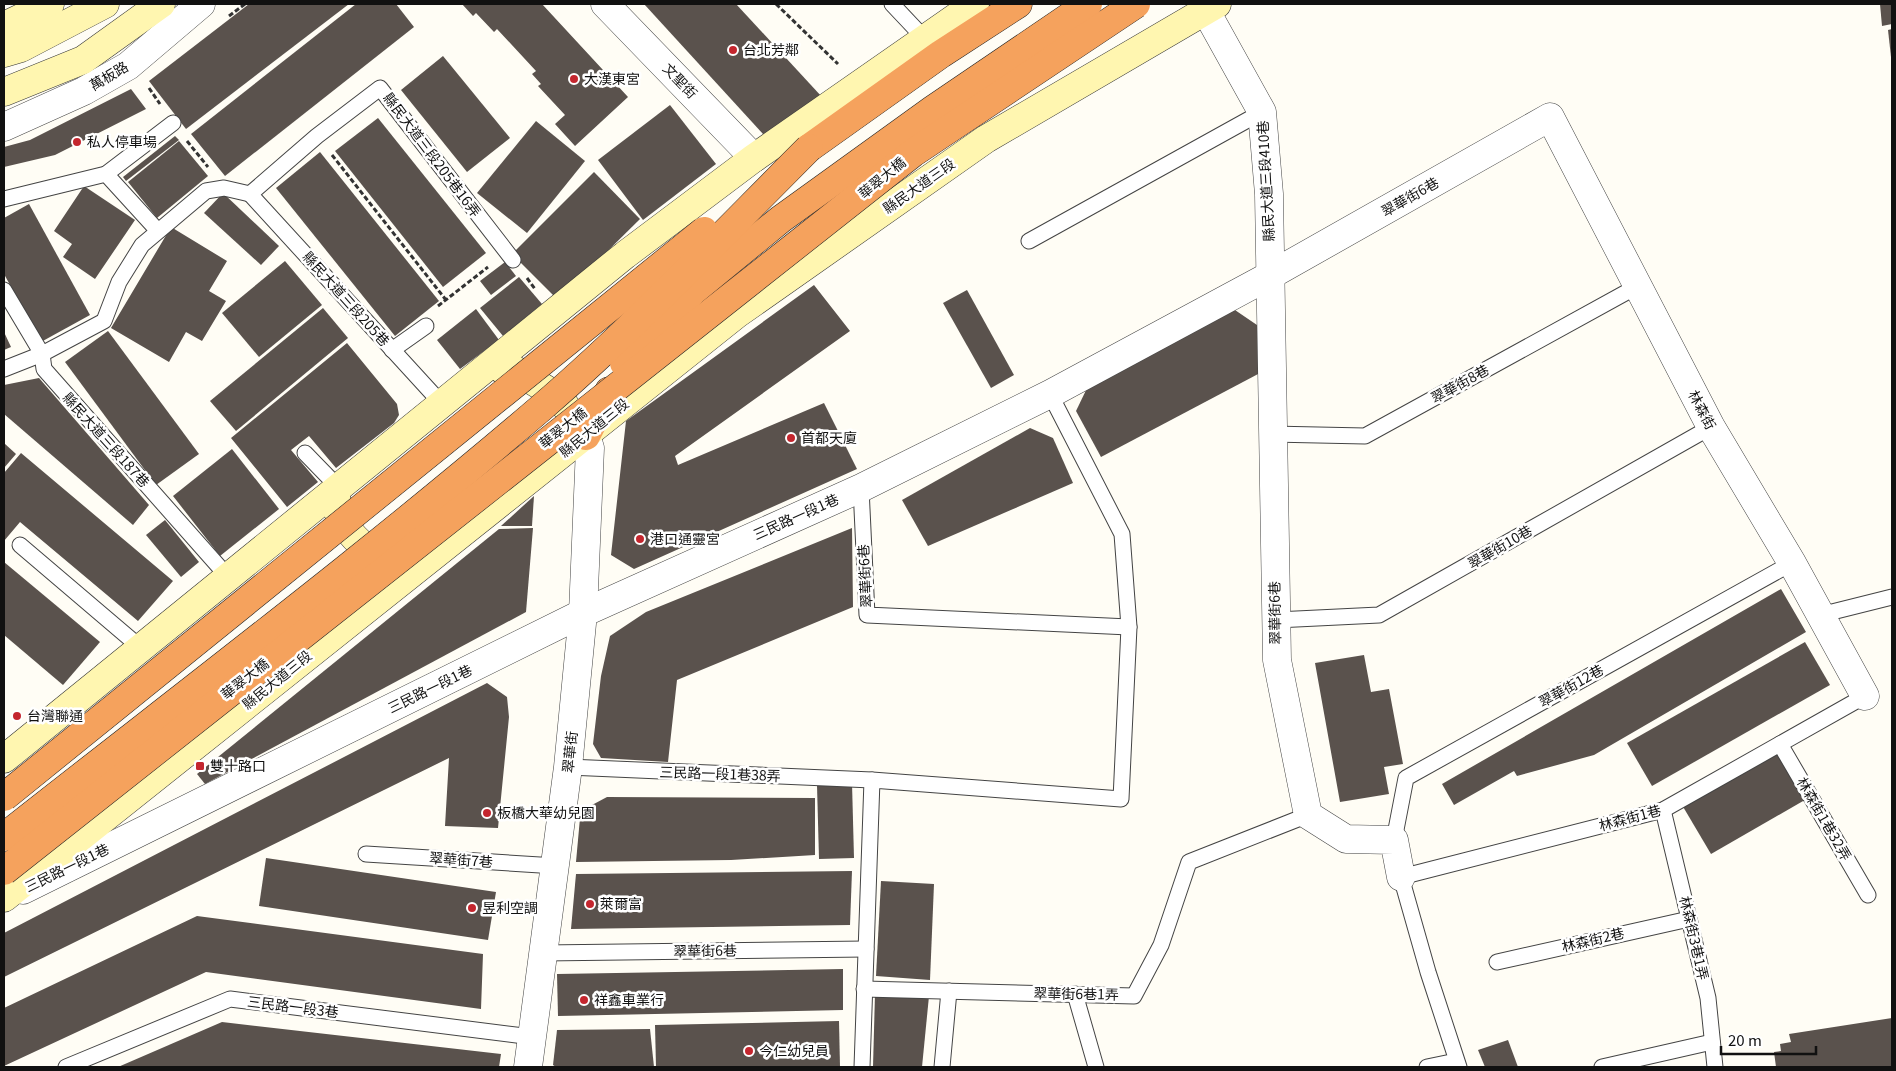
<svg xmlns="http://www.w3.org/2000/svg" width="1896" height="1071" viewBox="0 0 1896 1071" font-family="Georgia,'Noto Sans TC',serif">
<rect width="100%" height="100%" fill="#fffdf5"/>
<!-- building -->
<g fill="#5a524d">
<path d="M 249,4 L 349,4 L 186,129 L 149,81 Z"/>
<path d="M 356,4 L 396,4 L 414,27 L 225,176 L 191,134 Z"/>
<path d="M 462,4 L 542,4 L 628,97 L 575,146 L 555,124 L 565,115 L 538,86 L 541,84 L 532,74 L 536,71 L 497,29 L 494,32 L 476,13 L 473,16 Z"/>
<path d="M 644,4 L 736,4 L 822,97 L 776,135 L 763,134 Z"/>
<path d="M 1880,4 L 1892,4 L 1892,24 L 1882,26 Z"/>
<path d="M 1892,29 L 1892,57 L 1891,57 L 1888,30 Z"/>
<path d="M 443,56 L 510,138 L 467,172 L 401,90 Z"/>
<path d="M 131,89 L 146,109 L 55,155 L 4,167 L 4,147 L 30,140 Z"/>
<path d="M 670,105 L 716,164 L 643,220 L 598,160 Z"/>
<path d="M 378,118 L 486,253 L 443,287 L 335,151 Z"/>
<path d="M 536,121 L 585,161 L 527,233 L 477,193 Z"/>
<path d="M 175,136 L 179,140 L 126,181 L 123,177 Z"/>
<path d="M 179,141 L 208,176 L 157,218 L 128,182 Z"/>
<path d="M 320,152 L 439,301 L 395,336 L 276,188 Z"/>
<path d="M 594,172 L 640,219 L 558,300 L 512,254 Z"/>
<path d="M 84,186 L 135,220 L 95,279 L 63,257 L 72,244 L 54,231 Z"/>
<path d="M 223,193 L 279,246 L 261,265 L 204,213 Z"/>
<path d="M 29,204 L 90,315 L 41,342 L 4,274 L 4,218 Z"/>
<path d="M 171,227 L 227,261 L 209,291 L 226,301 L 202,341 L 186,332 L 169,362 L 111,328 Z"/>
<path d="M 285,261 L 322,305 L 259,357 L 222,313 Z"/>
<path d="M 505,262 L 516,276 L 491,295 L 480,281 Z"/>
<path d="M 519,277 L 542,304 L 503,336 L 480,308 Z"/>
<path d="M 814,285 L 850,331 L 675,456 L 678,465 L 824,403 L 857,469 L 634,569 L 611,555 L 626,421 Z"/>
<path d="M 967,290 L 1014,375 L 991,388 L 943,303 Z"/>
<path d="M 323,308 L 348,338 L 236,431 L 210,401 Z"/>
<path d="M 1232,308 L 1257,325 L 1260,373 L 1101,457 L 1076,411 L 1089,384 Z"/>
<path d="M 476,309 L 499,340 L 460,369 L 437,340 Z"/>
<path d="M 108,331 L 199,454 L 156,485 L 65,362 Z"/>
<path d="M 4,332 L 11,347 L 4,350 Z"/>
<path d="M 347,343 L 397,404 L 399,415 L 394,423 L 336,468 L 309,436 L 291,450 L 318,482 L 287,507 L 231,438 Z"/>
<path d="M 39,378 L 149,505 L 133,525 L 4,414 L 4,385 Z"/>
<path d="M 1030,428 L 1053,438 L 1073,483 L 928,546 L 902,500 Z"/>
<path d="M 4,443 L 16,454 L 4,468 Z"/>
<path d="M 232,449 L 279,509 L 220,556 L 173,496 Z"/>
<path d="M 21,453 L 173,581 L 138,621 L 20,522 L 4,541 L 4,473 Z"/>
<path d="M 534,496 L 532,526 L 501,526 Z"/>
<path d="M 165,520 L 199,562 L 181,577 L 146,535 Z"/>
<path d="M 533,528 L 526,612 L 205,784 L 197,774 L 499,529 Z"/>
<path d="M 852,528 L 853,607 L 677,680 L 668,762 L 601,758 L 593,744 L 601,676 L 610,636 L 646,612 Z"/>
<path d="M 4,562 L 100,642 L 63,685 L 4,635 Z"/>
<path d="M 1781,589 L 1806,632 L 1594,755 L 1517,776 L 1514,771 L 1454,805 L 1442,784 Z"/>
<path d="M 1805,642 L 1830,685 L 1652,786 L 1627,743 Z"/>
<path d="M 1364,655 L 1371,692 L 1389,689 L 1403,764 L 1384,767 L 1389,794 L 1340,802 L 1315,663 Z"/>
<path d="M 487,683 L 507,697 L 509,717 L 498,828 L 445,826 L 449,758 L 4,977 L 4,933 Z"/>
<path d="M 1782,748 L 1810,797 L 1711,854 L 1682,805 Z"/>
<path d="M 852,783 L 854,858 L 819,859 L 817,785 Z"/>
<path d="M 607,797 L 815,798 L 815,855 L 731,860 L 576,862 L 580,818 L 592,805 Z"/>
<path d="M 266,858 L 496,892 L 488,940 L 259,906 Z"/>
<path d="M 852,871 L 850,925 L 571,929 L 576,874 Z"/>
<path d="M 881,881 L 934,884 L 930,980 L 876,976 Z"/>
<path d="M 197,916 L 483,954 L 481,1009 L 206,972 L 4,1066 L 4,1008 Z"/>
<path d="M 843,969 L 843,1010 L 558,1016 L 557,974 Z"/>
<path d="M 875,994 L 929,996 L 922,1067 L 873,1067 Z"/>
<path d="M 1892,1018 L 1892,1067 L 1776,1067 L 1774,1052 L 1781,1051 L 1780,1044 L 1791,1042 L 1789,1034 Z"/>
<path d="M 839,1021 L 840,1067 L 656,1067 L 655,1025 Z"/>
<path d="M 222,1022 L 501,1054 L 499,1067 L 118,1067 Z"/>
<path d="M 650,1029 L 654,1067 L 556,1067 L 553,1065 L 557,1030 Z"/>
<path d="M 1508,1040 L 1518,1067 L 1485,1067 L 1478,1050 Z"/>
</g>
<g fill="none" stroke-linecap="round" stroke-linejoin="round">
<defs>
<g id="lane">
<path d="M 892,4 L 925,39"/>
<path d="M 106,174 L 158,231"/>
<path d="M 250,194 L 317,136 L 380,88 L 513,260"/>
<path d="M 250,194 L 442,404"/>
<path d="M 4,199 L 106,174 L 173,123"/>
<path d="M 1029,241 L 1262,112"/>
<path d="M 4,290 L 42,354 L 44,369 L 229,578"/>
<path d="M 392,350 L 426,326"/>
<path d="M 4,369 L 42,354 L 104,321 L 119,282 L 142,245 L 206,191 L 224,188 L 250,194"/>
<path d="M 1271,434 L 1365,436 L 1636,287"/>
<path d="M 305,453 L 338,487"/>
<path d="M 861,488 L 867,615 L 1129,627"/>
<path d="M 20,545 L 141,648"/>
<path d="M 1820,615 L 1892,597"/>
<path d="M 1276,620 L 1379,615 L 1711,427"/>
<path d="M 1780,744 L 1868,895"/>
<path d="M 568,767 L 872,780"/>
<path d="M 1663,810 L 1708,998 L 1715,1067"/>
<path d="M 1394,840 L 1406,778 L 1792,563"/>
<path d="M 366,854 L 556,866"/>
<path d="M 543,953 L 866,949"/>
<path d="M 1497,962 L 1689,919"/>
<path d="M 864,989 L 1134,996 L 1161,945 L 1189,862 L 1308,815"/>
<path d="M 1075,994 L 1096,1067"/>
<path d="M 66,1067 L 230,999 L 532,1037"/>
<path d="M 862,1067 L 872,780 L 1121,799 L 1129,627 L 1122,534 L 1050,394"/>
<path d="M 942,1067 L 949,991"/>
<path d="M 1427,1067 L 1456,1061"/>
<path d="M 1459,1067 L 1428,972 L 1401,877 L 1663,810 L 1865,696"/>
<path d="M 1602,1067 L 1712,1042"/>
</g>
<g id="street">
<path d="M 605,4 L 754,158"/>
<path d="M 1202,4 L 1262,112 L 1269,194 L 1277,660 L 1308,815 L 1346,839 L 1394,840 L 1401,877"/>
<path d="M 4,127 L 84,91 L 128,66 L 201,4"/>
<path d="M 23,890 L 583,613 L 861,488 L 1050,394 L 1269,276 L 1550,117 L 1711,427 L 1792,563 L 1865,696"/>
<path d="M 528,1067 L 568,767 L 583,613 L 590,448 L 586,436"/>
</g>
<g id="secondary">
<path d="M 4,26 L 50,4"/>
<path d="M 4,53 L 21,48 L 105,4"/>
<path d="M 4,92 L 83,60 L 161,4"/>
<path d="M 503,370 L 512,368 L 560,398 L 586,436"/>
<path d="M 337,501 C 334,523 370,556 389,563"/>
<path d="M 4,759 L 625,255 L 754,158 L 975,4"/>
<path d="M 4,898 L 737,314 L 986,139 L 1217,4"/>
</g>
<g id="highway">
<path d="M 809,148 L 941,54 L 1018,4"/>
<path d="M 586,436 L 609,391"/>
</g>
</defs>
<!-- lane casing -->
<use href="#lane" stroke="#444" stroke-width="17"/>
<!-- street casing -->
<use href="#street" stroke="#444" stroke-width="29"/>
<!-- secondary casing -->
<use href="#secondary" stroke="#333" stroke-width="29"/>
<!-- highway casing -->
<use href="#highway" stroke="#222" stroke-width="29"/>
<!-- path -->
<g stroke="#333" stroke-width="3" stroke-dasharray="5 2.5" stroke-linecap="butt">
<path d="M 776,4 L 838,64"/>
<path d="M 229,16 L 245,4"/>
<path d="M 149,88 L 160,104"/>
<path d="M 187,141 L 208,167"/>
<path d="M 332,155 L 446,300"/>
<path d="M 527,278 L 535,289"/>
<path d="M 438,306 L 488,267"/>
</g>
<!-- lane -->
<use href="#lane" stroke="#fff" stroke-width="15"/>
<!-- street -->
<use href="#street" stroke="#fff" stroke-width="28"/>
<!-- secondary -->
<use href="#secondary" stroke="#fff6b0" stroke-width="28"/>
<!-- highway -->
<use href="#highway" stroke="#f5a25d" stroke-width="28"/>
<defs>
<g id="highway-bridge">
<path d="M 624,363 L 692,292 L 781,219 L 932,110 L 1088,4"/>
<path d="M 4,797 L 704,231"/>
<path d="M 4,837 C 184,695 367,557 541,408 C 635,327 721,236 809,148"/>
<path d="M 4,871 L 913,153 L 1136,4"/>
</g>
</defs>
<!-- highway-bridge casing -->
<use href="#highway-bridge" stroke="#222" stroke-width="29" stroke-linecap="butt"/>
<!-- highway-bridge -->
<use href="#highway-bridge" stroke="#f5a25d" stroke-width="28"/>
</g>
<!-- markers -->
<g fill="#c4262e" stroke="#fff" stroke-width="2">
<circle cx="733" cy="50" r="5"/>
<circle cx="574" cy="79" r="5"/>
<circle cx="77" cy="142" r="5"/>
<circle cx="791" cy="438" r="5"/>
<circle cx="640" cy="539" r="5"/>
<circle cx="17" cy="716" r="5"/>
<rect x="195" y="761" width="10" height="10" rx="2.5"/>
<circle cx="487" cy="813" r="5"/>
<circle cx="590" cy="904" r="5"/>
<circle cx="472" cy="908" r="5"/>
<circle cx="584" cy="1000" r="5"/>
<circle cx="749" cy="1051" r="5"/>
</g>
<g text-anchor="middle" stroke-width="5" stroke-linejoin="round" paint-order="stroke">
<!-- poi labels -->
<g font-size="14" fill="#111" stroke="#fff" text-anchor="start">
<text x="743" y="55">台北芳鄰</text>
<text x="584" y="84">大漢東宮</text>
<text x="87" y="147">私人停車場</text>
<text x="801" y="443">首都天廈</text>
<text x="650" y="544">港口通靈宮</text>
<text x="27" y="721">台灣聯通</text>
<text x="210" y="771">雙十路口</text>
<text x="497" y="818">板橋大華幼兒園</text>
<text x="600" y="909">萊爾富</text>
<text x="482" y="913">昱利空調</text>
<text x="594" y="1005">祥鑫車業行</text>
<text x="759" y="1056">今仁幼兒員</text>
</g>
<!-- street labels -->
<g font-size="14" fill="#111" stroke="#fff">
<text transform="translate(109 76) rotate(-31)" y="5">萬板路</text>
<text transform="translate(680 81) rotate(46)" y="5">文聖街</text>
<text transform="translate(432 155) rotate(53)" y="5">縣民大道三段205巷16弄</text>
<text transform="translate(882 178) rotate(-39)" y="5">華翠大橋</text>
<text transform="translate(1266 181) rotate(-93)" y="5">縣民大道三段410巷</text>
<text transform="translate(919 186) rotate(-35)" y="5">縣民大道三段</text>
<text transform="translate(1410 197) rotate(-30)" y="5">翠華街6巷</text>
<text transform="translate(346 299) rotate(48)" y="5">縣民大道三段205巷</text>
<text transform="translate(1460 384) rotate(-29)" y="5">翠華街8巷</text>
<text transform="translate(1702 410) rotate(62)" y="5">林森街</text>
<text transform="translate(563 428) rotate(-38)" y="5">華翠大橋</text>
<text transform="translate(594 428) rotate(-39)" y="5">縣民大道三段</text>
<text transform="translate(106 440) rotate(48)" y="5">縣民大道三段187巷</text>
<text transform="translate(796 517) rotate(-24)" y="5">三民路一段1巷</text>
<text transform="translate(1500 547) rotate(-30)" y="5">翠華街10巷</text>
<text transform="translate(865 576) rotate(-93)" y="5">翠華街6巷</text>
<text transform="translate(1275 613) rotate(-91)" y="5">翠華街6巷</text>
<text transform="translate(245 679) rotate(-38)" y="5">華翠大橋</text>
<text transform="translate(277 680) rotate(-39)" y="5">縣民大道三段</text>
<text transform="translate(1571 686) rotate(-29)" y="5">翠華街12巷</text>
<text transform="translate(430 689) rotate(-26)" y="5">三民路一段1巷</text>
<text transform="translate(570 752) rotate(-84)" y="5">翠華街</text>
<text transform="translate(720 774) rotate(2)" y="5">三民路一段1巷38弄</text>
<text transform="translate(1630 818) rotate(-15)" y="5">林森街1巷</text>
<text transform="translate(1824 819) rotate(60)" y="5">林森街1巷32弄</text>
<text transform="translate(461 860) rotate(4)" y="5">翠華街7巷</text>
<text transform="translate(67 868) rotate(-26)" y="5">三民路一段1巷</text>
<text transform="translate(1694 938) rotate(77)" y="5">林森街3巷1弄</text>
<text transform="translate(1593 940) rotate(-13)" y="5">林森街2巷</text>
<text transform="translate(705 951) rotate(-1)" y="5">翠華街6巷</text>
<text transform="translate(1076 994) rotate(1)" y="5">翠華街6巷1弄</text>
<text transform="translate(293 1007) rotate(7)" y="5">三民路一段3巷</text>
</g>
</g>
<!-- border -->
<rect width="1896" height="1071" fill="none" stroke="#111111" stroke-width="10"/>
<!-- scale -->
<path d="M1721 1046v8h95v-8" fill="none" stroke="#111111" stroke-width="2.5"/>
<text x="1728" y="1046" font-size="15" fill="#111111" stroke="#ffffff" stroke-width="4" paint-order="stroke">20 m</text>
</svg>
